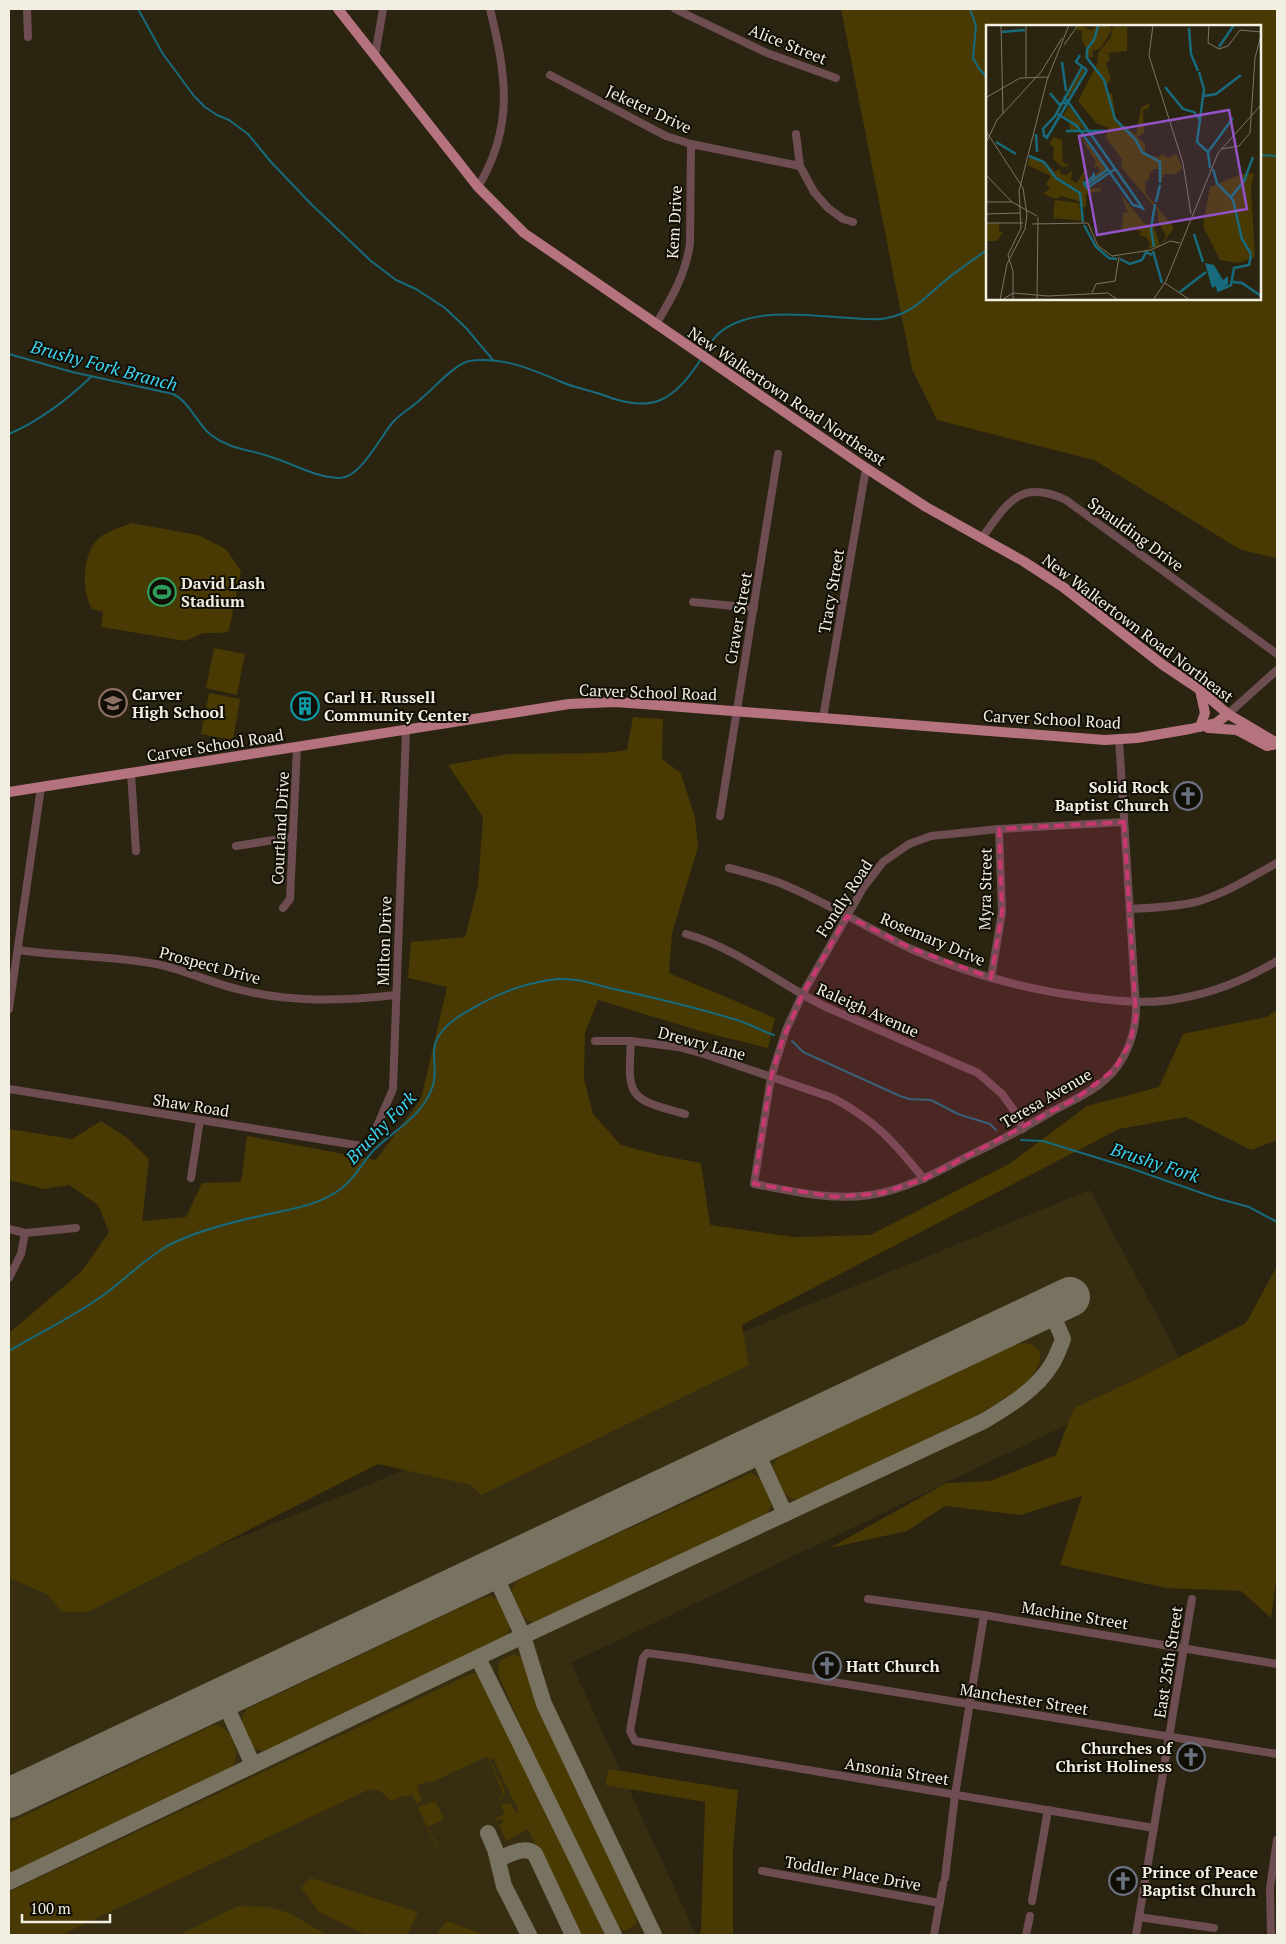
<svg xmlns="http://www.w3.org/2000/svg" width="1286" height="1944" viewBox="0 0 1286 1944" font-family="'PT Serif',serif">
<rect width="100%" height="100%" fill="#2b2410"/>
<!-- built -->
<path fill="#372e12" d="M 1090,1190 L 1185,1368 L 571,1663 L 696,1935 L 9,1935 L 9,1535 L 106,1592 Z"/>
<!-- green -->
<g fill="#493902" fill-rule="evenodd">
<path d="M 841,9 L 1277,9 L 1277,558 L 1241,550 L 1094,460 L 937,420 L 912,369 ZM 987,26 L 1260,26 L 1260,299 L 987,299 Z"/>
<path d="M 131,523 L 198,535 L 226,549 L 241,571 L 229,631 L 221,633 L 203,633 L 185,641 L 101,627 L 103,612 L 92,609 C 81,591 82,553 99,538 C 105,532 123,527 131,523 Z"/>
<path d="M 214,648 L 245,654 L 237,695 L 206,688 Z"/>
<path d="M 209,693 L 240,699 L 233,740 L 201,734 Z"/>
<path d="M 633,717 L 663,719 L 662,759 L 681,773 L 695,818 L 698,847 L 672,933 L 669,973 L 775,1018 L 768,1048 L 707,1033 L 598,1000 L 585,1033 L 584,1079 L 593,1114 L 621,1145 L 659,1155 L 701,1163 L 710,1225 L 794,1237 L 870,1235 L 1009,1164 L 1087,1106 L 1159,1087 L 1183,1034 L 1266,1017 L 1277,1010 L 1277,1140 L 1251,1150 L 1186,1117 L 1119,1129 L 742,1325 L 749,1365 L 481,1495 L 471,1485 L 378,1464 L 88,1612 L 62,1612 L 47,1594 L 9,1578 L 9,1333 L 81,1272 L 109,1232 L 98,1205 L 69,1185 L 44,1189 L 9,1180 L 9,1129 L 72,1139 L 101,1121 L 126,1137 L 149,1159 L 142,1221 L 186,1217 L 202,1183 L 241,1182 L 247,1136 L 376,1160 L 421,1099 L 447,987 L 408,978 L 411,942 L 465,937 L 478,886 L 483,817 L 448,765 L 508,754 L 604,753 L 627,750 Z"/>
<path d="M 1277,1266 L 1277,1575 L 1271,1618 L 1241,1591 L 1166,1588 L 1060,1565 L 1082,1496 L 1020,1515 L 945,1506 L 907,1531 L 830,1548 L 946,1483 L 990,1481 L 1056,1455 L 1074,1408 L 1137,1379 L 1246,1323 Z"/>
<path d="M 1026,1343 C 1034,1345 1041,1349 1040,1358 C 1039,1382 993,1406 975,1416 L 801,1499 C 782,1502 778,1481 773,1466 L 776,1460 L 782,1455 L 1016,1344 Z"/>
<path d="M 751,1473 L 761,1479 L 771,1505 L 768,1512 L 762,1517 L 539,1622 C 538,1622 531,1622 531,1622 C 522,1618 512,1600 512,1591 C 512,1585 518,1582 521,1578 Z"/>
<path d="M 489,1596 L 497,1599 C 504,1611 517,1628 503,1639 L 273,1749 L 261,1751 L 252,1747 L 241,1723 L 242,1717 L 247,1709 L 466,1605 Z"/>
<path d="M 513,1655 L 519,1656 L 527,1663 L 545,1723 L 637,1916 L 636,1924 L 627,1930 L 618,1929 L 614,1922 L 536,1761 L 499,1676 C 496,1663 501,1658 513,1655 Z"/>
<path d="M 473,1673 L 481,1674 L 490,1685 L 609,1935 L 578,1935 L 528,1829 L 506,1841 L 499,1825 L 503,1823 L 501,1818 L 497,1821 L 496,1818 L 505,1814 L 501,1804 L 506,1803 L 511,1804 L 516,1813 L 519,1812 L 493,1758 L 490,1760 L 505,1791 L 504,1797 L 500,1801 L 499,1799 L 504,1796 L 489,1759 L 486,1757 L 430,1783 L 428,1781 L 417,1786 L 422,1802 L 416,1804 L 412,1794 L 406,1797 L 405,1795 L 391,1801 C 384,1795 381,1788 368,1790 L 61,1935 L 9,1935 L 9,1892 Z"/>
<path d="M 218,1725 C 233,1731 242,1756 231,1768 L 9,1874 L 9,1823 L 211,1726 Z"/>
<path d="M 609,1769 L 738,1790 L 733,1850 L 733,1935 L 699,1935 L 701,1931 L 705,1802 L 605,1785 Z"/>
<path d="M 435,1801 L 444,1819 L 428,1827 L 437,1846 L 436,1847 L 418,1807 Z"/>
<path d="M 311,1878 L 418,1912 L 407,1935 L 366,1935 L 319,1912 L 301,1888 Z"/>
<path d="M 238,1906 L 268,1907 L 289,1913 L 327,1935 L 179,1935 Z"/>
<path d="M 447,1921 L 486,1935 L 436,1935 Z"/>
</g>
<g fill="none" stroke-linecap="round" stroke-linejoin="round">
<!-- stream -->
<g stroke="#176b7c" stroke-width="2">
<path d="M 138,9 L 163,54 L 194,96 L 205,107 L 217,115 L 229,120 L 248,134 L 271,162 L 311,204 L 371,261 L 396,280 L 416,289 L 445,308 L 466,328 L 493,360"/>
<path d="M 970,9 L 976,26 L 973,58 L 978,67 L 987,78"/>
<path d="M 1260,155 L 1277,156"/>
<path d="M 704,353 C 708,347 712,340 717,335 C 748,305 810,316 850,318 C 864,319 881,321 895,316 C 917,309 930,293 947,279 C 960,269 974,259 987,250"/>
<path d="M 9,354 L 72,372 L 173,394 C 190,402 196,423 211,435 C 231,450 249,449 271,457 C 294,464 314,477 339,478 C 360,479 380,437 393,422 C 401,413 413,407 422,398 C 434,388 455,364 469,361 C 502,356 534,370 564,383 C 576,388 590,390 603,395 C 651,414 674,402 701,359"/>
<path d="M 9,434 C 39,421 68,399 92,376"/>
<path d="M 792,1041 L 803,1052 L 900,1096 L 909,1099 L 931,1100 L 958,1114 L 990,1124 L 996,1130"/>
<path d="M 1021,1140 L 1043,1141 L 1124,1166 L 1216,1198 L 1249,1207 L 1277,1222"/>
<path d="M 9,1351 C 41,1332 75,1316 105,1294 C 126,1278 144,1260 167,1246 C 192,1233 232,1222 260,1216 C 289,1209 317,1207 342,1188 C 356,1177 363,1161 375,1149 C 397,1128 424,1115 433,1085 C 438,1069 430,1053 437,1039 C 446,1021 468,1011 484,1002 C 506,990 534,981 559,979 C 578,978 596,985 614,989 C 656,998 698,1008 740,1021 C 751,1025 762,1031 774,1035"/>
</g>
<!-- taxiway -->
<g stroke="#787261" stroke-width="16">
<path d="M 754,1446 L 785,1514"/>
<path d="M 492,1569 L 523,1636 L 544,1704 L 654,1935"/>
<path d="M 478,1658 L 614,1935"/>
<path d="M 222,1697 L 253,1765"/>
<path d="M 488,1833 L 495,1849 L 504,1886 L 529,1935"/>
<path d="M 498,1859 C 510,1855 524,1845 535,1854 L 573,1935"/>
<path d="M 9,1882 L 523,1636 L 984,1421 C 1009,1406 1037,1389 1052,1364 C 1057,1356 1060,1347 1063,1339 L 1049,1306"/>
</g>
<!-- runway -->
<path stroke="#787261" stroke-width="40" d="M 9,1798 L 1070,1297"/>
<!-- minor -->
<g stroke="#6d4d52" stroke-width="8">
<path d="M 27,9 L 28,37"/>
<path d="M 675,9 L 767,53 L 836,78"/>
<path d="M 375,56 L 383,9"/>
<path d="M 550,75 L 666,136 L 691,144 L 800,166"/>
<path d="M 796,134 L 800,166 L 814,192 L 828,208 L 843,219 L 853,222"/>
<path d="M 478,187 C 515,125 506,75 490,9"/>
<path d="M 656,324 C 672,298 686,273 690,243 L 691,144"/>
<path d="M 981,539 C 1007,504 1019,478 1066,500 L 1277,654"/>
<path d="M 693,602 L 754,608"/>
<path d="M 1228,714 L 1277,670"/>
<path d="M 823,718 L 866,468"/>
<path d="M 1119,739 L 1136,1008 C 1136,1034 1126,1061 1106,1079 C 1091,1093 1069,1102 1051,1112 C 1023,1129 994,1144 964,1158 C 934,1174 904,1190 870,1195 C 831,1201 791,1191 754,1184 L 771,1077 L 786,1030 L 802,995 L 847,916 L 863,888 L 883,862 L 909,844 L 931,836 L 999,829 L 1124,822"/>
<path d="M 131,773 L 136,851"/>
<path d="M 720,816 L 778,454"/>
<path d="M 236,846 L 293,837"/>
<path d="M 729,868 C 749,873 769,878 787,886 C 829,904 868,928 909,948 C 965,973 1024,989 1084,997 C 1117,1001 1150,1005 1182,998 C 1217,992 1247,979 1277,961"/>
<path d="M 283,908 L 290,899 L 297,747"/>
<path d="M 1130,909 C 1152,908 1174,907 1196,902 C 1225,894 1251,877 1277,863"/>
<path d="M 686,934 C 737,948 779,984 826,1007 L 978,1073 L 1002,1094 L 1015,1112 L 1023,1129"/>
<path d="M 18,950 C 65,957 114,955 161,965 C 187,971 212,983 237,989 C 290,1003 343,1001 396,995"/>
<path d="M 991,978 L 1002,912 L 999,829"/>
<path d="M 9,1009 L 41,787"/>
<path d="M 595,1041 L 631,1041 L 678,1047 L 704,1054 L 833,1098 C 876,1121 893,1141 924,1179"/>
<path d="M 631,1041 C 627,1099 630,1099 685,1114"/>
<path d="M 9,1089 L 368,1147 L 393,1089 L 406,730"/>
<path d="M 191,1178 L 200,1120"/>
<path d="M 9,1229 L 25,1233 L 76,1228"/>
<path d="M 9,1278 L 21,1254 L 25,1233"/>
<path d="M 868,1599 L 984,1615 L 1277,1664"/>
<path d="M 1154,1828 L 635,1741 L 630,1731 L 643,1658 L 647,1653 L 686,1658 L 1277,1754"/>
<path d="M 762,1871 L 940,1903"/>
<path d="M 945,1878 L 955,1795 L 984,1615"/>
<path d="M 1032,1901 L 1048,1810"/>
<path d="M 1139,1917 L 1214,1928"/>
<path d="M 934,1935 L 943,1884"/>
<path d="M 1026,1935 L 1030,1916"/>
<path d="M 1136,1935 L 1192,1599"/>
<path d="M 1271,1935 L 1270,1888 L 1277,1840"/>
</g>
<!-- major -->
<g stroke="#b5737f" stroke-width="10">
<path d="M 338,9 L 478,187 L 524,233 L 866,468 L 926,507 L 1023,561 L 1063,587 L 1163,665 L 1196,687 L 1228,714 L 1277,743"/>
<path d="M 1200,727 L 1205,713 L 1200,690"/>
<path d="M 1208,728 L 1237,730 L 1267,746 L 1277,744"/>
<path d="M 9,792 L 569,704 L 615,702 L 643,704 L 1105,740 L 1137,738 L 1190,729 L 1216,723 L 1228,714"/>
</g>
</g>
<!-- marked area -->
<path fill="#c9386f" fill-opacity="0.2" stroke="#c9386f" stroke-width="4" stroke-dasharray="10 6" stroke-linejoin="round" d="M 1124,822 L 1136,1017 L 1130,1043 L 1115,1069 L 1077,1098 L 924,1179 L 883,1193 L 835,1197 L 754,1184 L 771,1077 L 782,1041 L 802,995 L 847,916 L 911,948 L 991,978 L 1002,912 L 999,829 Z"/>
<!-- icons -->
<defs>
<symbol id="stadium-ring" viewBox="-11 -11 22 22"><circle r="9.5" fill="#110e06" stroke="#2e9e5b" stroke-width="1.5"/><path d="M0-5a6.5 5 0 1 0 0 10a6.5 5 0 1 0 0-10ZM-3.5-1.8h7v3.6h-7Z" fill="#2e9e5b"/></symbol>
<symbol id="school-ring" viewBox="-11 -11 22 22"><circle r="9.5" fill="#110e06" stroke="#8d6e63" stroke-width="1.5"/><path d="M0-5L7-2L0 1L-7-2ZM-4 1L0 2.5L4 1V4Q0 6-4 4Z" fill="#8d6e63"/></symbol>
<symbol id="building-ring" viewBox="-11 -11 22 22"><circle r="9.5" fill="#110e06" stroke="#0f9aa8" stroke-width="1.5"/><path d="M-4-6H4V6H1V3H-1V6H-4ZM-2.5-4.3h1.7v1.8h-1.7ZM.8-4.3h1.7v1.8H.8ZM-2.5-1h1.7V.8h-1.7ZM.8-1h1.7V.8H.8Z" fill="#0f9aa8"/></symbol>
<symbol id="church-ring" viewBox="-11 -11 22 22"><circle r="9.5" fill="#110e06" stroke="#6b7280" stroke-width="1.5"/><path d="M-1.2-6h2.4v3.5h3.3v2.4h-3.3V6h-2.4V-.1h-3.3v-2.4h3.3Z" fill="#6b7280"/></symbol>
</defs>
<g fill-rule="evenodd">
<use href="#stadium-ring" x="146" y="576" width="32" height="32"/>
<use href="#school-ring" x="97" y="687" width="32" height="32"/>
<use href="#building-ring" x="289" y="690" width="32" height="32"/>
<use href="#church-ring" x="1172" y="780" width="32" height="32"/>
<use href="#church-ring" x="811" y="1650" width="32" height="32"/>
<use href="#church-ring" x="1175" y="1741" width="32" height="32"/>
<use href="#church-ring" x="1107" y="1865" width="32" height="32"/>
</g>
<g text-anchor="middle" stroke-width="4" stroke-linejoin="round" paint-order="stroke">
<!-- street labels -->
<g font-size="16" fill="#f3eee2" stroke="#110e06">
<text transform="translate(788 44) rotate(22)" y="6">Alice Street</text>
<text transform="translate(649 109) rotate(25)" y="6">Jeketer Drive</text>
<text transform="translate(674 222) rotate(-87)" y="6">Kem Drive</text>
<text transform="translate(787 396) rotate(34)" y="6">New Walkertown Road Northeast</text>
<text transform="translate(1136 534) rotate(36)" y="6">Spaulding Drive</text>
<text transform="translate(831 591) rotate(-80)" y="6">Tracy Street</text>
<text transform="translate(738 618) rotate(-80)" y="6">Craver Street</text>
<text transform="translate(1138 628) rotate(37)" y="6">New Walkertown Road Northeast</text>
<text transform="translate(648 692) rotate(2)" y="6">Carver School Road</text>
<text transform="translate(1052 719) rotate(3)" y="6">Carver School Road</text>
<text transform="translate(215 745) rotate(-9)" y="6">Carver School Road</text>
<text transform="translate(280 828) rotate(-87)" y="6">Courtland Drive</text>
<text transform="translate(985 889) rotate(-89)" y="6">Myra Street</text>
<text transform="translate(844 898) rotate(-57)" y="6">Fondly Road</text>
<text transform="translate(933 939) rotate(23)" y="6">Rosemary Drive</text>
<text transform="translate(384 941) rotate(-88)" y="6">Milton Drive</text>
<text transform="translate(210 965) rotate(15)" y="6">Prospect Drive</text>
<text transform="translate(868 1010) rotate(24)" y="6">Raleigh Avenue</text>
<text transform="translate(702 1043) rotate(15)" y="6">Drewry Lane</text>
<text transform="translate(1046 1098) rotate(-30)" y="6">Teresa Avenue</text>
<text transform="translate(191 1105) rotate(9)" y="6">Shaw Road</text>
<text transform="translate(1075 1615) rotate(9)" y="6">Machine Street</text>
<text transform="translate(1168 1662) rotate(-81)" y="6">East 25th Street</text>
<text transform="translate(1024 1699) rotate(9)" y="6">Manchester Street</text>
<text transform="translate(897 1771) rotate(9)" y="6">Ansonia Street</text>
<text transform="translate(853 1873) rotate(10)" y="6">Toddler Place Drive</text>
</g>
<!-- poi labels -->
<g font-size="16" font-weight="bold" fill="#f3eee2" stroke="#110e06" text-anchor="start">
<text x="181" y="589">David Lash<tspan x="181" dy="18">Stadium</tspan></text>
<text x="132" y="700">Carver<tspan x="132" dy="18">High School</tspan></text>
<text x="324" y="703">Carl H. Russell<tspan x="324" dy="18">Community Center</tspan></text>
<text x="1169" y="793" text-anchor="end">Solid Rock<tspan x="1169" dy="18">Baptist Church</tspan></text>
<text x="846" y="1672">Hatt Church</text>
<text x="1172" y="1754" text-anchor="end">Churches of<tspan x="1172" dy="18">Christ Holiness</tspan></text>
<text x="1142" y="1878">Prince of Peace<tspan x="1142" dy="18">Baptist Church</tspan></text>
</g>
<!-- water labels -->
<g font-size="18" font-style="italic" fill="#3ed5f4" stroke="#110e06">
<text transform="translate(104 366) rotate(15)" y="6">Brushy Fork Branch</text>
<text transform="translate(381 1128) rotate(-46)" y="6">Brushy Fork</text>
<text transform="translate(1155 1163) rotate(18)" y="6">Brushy Fork</text>
</g>
</g>
<!-- overview -->
<g transform="translate(986 25)">
<rect width="275" height="275" fill="#2b2410"/>
<path d="M 93,0 L 105,5 L 111,0 L 123,0 L 126,5 L 114,24 L 106,26 L 108,32 L 98,33 L 102,25 L 96,16 L 96,6 L 90,5 ZM 127,2 L 141,2 L 141,26 L 122,28 L 124,34 L 120,39 L 125,54 L 119,62 L 120,67 L 126,69 L 130,95 L 150,110 L 155,83 L 163,78 L 163,83 L 157,85 L 158,108 L 151,112 L 159,119 L 159,129 L 173,132 L 176,129 L 182,133 L 190,129 L 197,143 L 190,149 L 178,149 L 175,158 L 174,144 L 168,144 L 164,148 L 163,154 L 159,156 L 160,168 L 188,203 L 176,219 L 180,210 L 172,197 L 172,186 L 135,142 L 136,134 L 120,113 L 122,103 L 110,98 L 92,76 L 111,39 L 112,28 L 125,12 ZM 97,43 L 99,46 L 82,73 L 81,67 ZM 83,81 L 99,104 L 99,105 L 77,91 ZM 83,97 L 92,103 L 91,106 L 121,143 L 116,149 L 123,147 L 104,160 L 110,153 L 99,158 L 114,146 L 111,141 L 107,143 L 110,137 L 90,105 L 84,105 ZM 68,112 L 76,115 L 77,137 L 84,141 L 76,142 L 67,134 L 68,122 L 63,119 ZM 44,132 L 60,138 L 69,147 L 74,144 L 75,149 L 81,150 L 86,145 L 85,155 L 91,158 L 99,144 L 101,145 L 97,158 L 101,164 L 114,163 L 115,156 L 115,166 L 100,169 L 100,182 L 96,182 L 95,177 L 75,171 L 70,174 L 57,169 L 64,163 L 60,159 L 65,151 L 41,140 ZM 268,148 L 265,164 L 269,232 L 252,238 L 234,235 L 217,201 L 224,162 L 255,149 ZM 135,170 L 158,198 L 168,201 L 174,221 L 156,225 L 162,223 L 164,218 L 160,212 L 153,210 L 156,206 L 136,204 L 137,187 L 142,188 ZM 69,175 L 93,178 L 96,196 L 67,193 ZM 0,198 L 13,198 L 13,207 L 17,207 L 11,216 L 0,216 Z" fill="#493902"/>
<path d="M 219,238 L 228,240 L 237,255 L 242,251 L 242,259 L 231,266 L 230,261 L 226,263 Z" fill="#176b7c"/>
<path fill="none" stroke="#176b7c" stroke-width="2.5" d="M 112,1 L 108,15 L 101,24 L 101,33 L 118,55 L 129,94 L 149,114 L 156,127 L 174,137 L 174,158M 203,3 L 205,29 L 212,46M 16,7 L 39,5M 233,22 L 248,0M 94,30 L 90,37 L 101,45M 76,37 L 80,66M 213,47 L 218,64 L 211,117 L 222,127M 179,62 L 197,84 L 208,87 L 215,96M 64,68 L 73,79 L 82,77M 78,71 L 158,185M 218,71 L 230,69 L 255,50M 70,88 L 91,101 L 147,180 L 157,183M 80,106 L 120,106M 50,109 L 51,127M 62,111 L 58,111 L 57,104 L 69,91 L 96,42M 60,114 L 101,45M 10,117 L 30,129M 43,131 L 58,137 L 70,153 L 94,168 L 97,197M 224,143 L 222,127 L 247,93M 227,144 L 231,158 L 247,175 L 256,214 L 265,229M 107,148 L 108,151 L 98,158 L 101,163 L 129,144M 100,160 L 121,145M 245,172 L 258,156 L 267,132M 170,177 L 174,160M 98,200 L 110,222 L 123,233 L 131,234M 208,209 L 217,237M 168,222 L 165,204 L 169,179M 167,226 L 176,258M 134,234 L 144,239 L 156,235 L 160,227 L 166,230M 247,257 L 256,258 L 275,271M 231,266 L 245,260 L 248,243 L 263,240 L 265,230M 194,267 L 220,247"/>
<path fill="none" stroke="#7b7564" stroke-width="1" d="M 15,0 L 17,89M 40,0 L 40,52M 167,0 L 163,31 L 197,138 L 205,189M 223,0 L 222,18 L 233,24 L 242,21 L 254,5 L 275,7M 78,20 L 92,0M 1,72 L 34,53 L 62,52M 0,106 L 37,163 L 41,190 L 39,204 L 21,239 L 14,275M 0,118 L 11,95 L 55,47 L 76,13M 235,124 L 253,121 L 264,108 L 269,33 L 275,10M 0,150 L 26,177 L 51,191M 0,177 L 26,177M 0,189 L 34,188M 0,198 L 37,198M 46,199 L 102,198 L 112,221 L 126,231 L 165,225 L 184,216 L 194,218M 179,258 L 204,275M 106,268 L 110,259 L 129,256 L 133,232M 16,275 L 27,268 L 62,271 L 122,268 L 132,275M 27,275 L 27,246 L 22,230 L 35,203 L 33,166 L 61,55 L 83,0M 51,275 L 52,192M 167,275 L 180,256 L 232,128 L 275,80"/>
<path fill="#9353c6" fill-opacity="0.15" stroke="#9353c6" stroke-width="2.5" d="M 243,85 L 261,184 L 111,210 L 93,111 Z"/>
<rect width="275" height="275" fill="none" stroke="#f3eee2" stroke-width="2.5"/>
</g>
<!-- border -->
<rect width="1286" height="1944" fill="none" stroke="#f3eee2" stroke-width="20"/>
<!-- scale -->
<path d="M22 1914v8h88v-8" fill="none" stroke="#f3eee2" stroke-width="2.5"/>
<text x="30" y="1914" font-size="15" fill="#f3eee2" stroke="#110e06" stroke-width="4" paint-order="stroke">100 m</text>
</svg>
